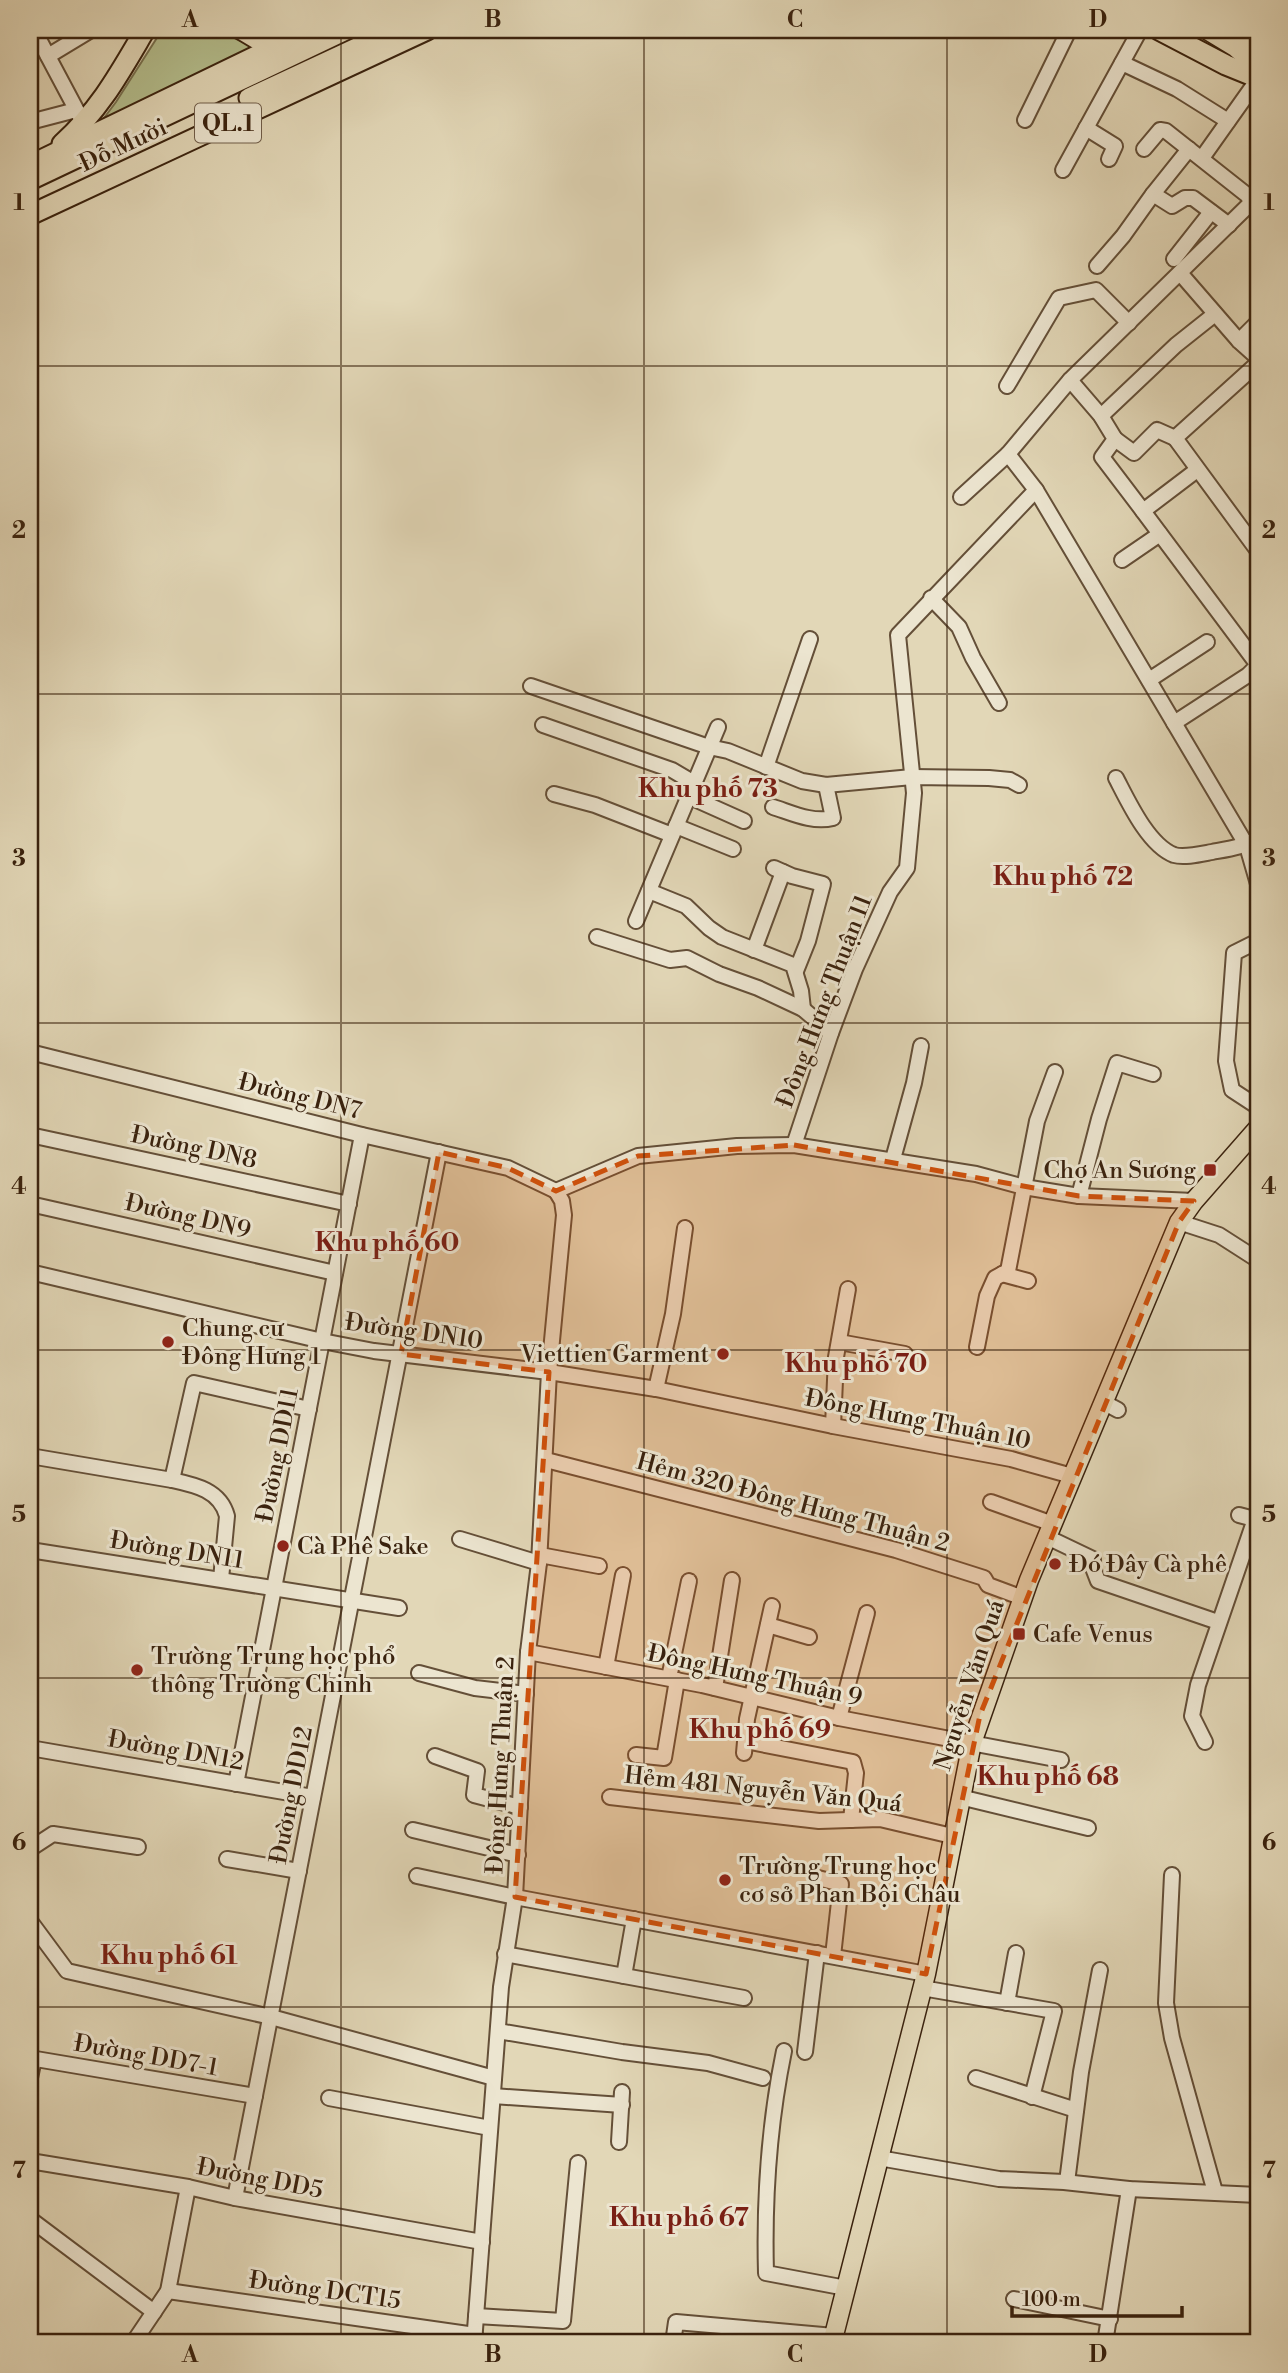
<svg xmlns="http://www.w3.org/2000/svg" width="1288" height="2373" viewBox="0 0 1288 2373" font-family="'Libre Bodoni',serif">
<rect width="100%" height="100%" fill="#e2d7b7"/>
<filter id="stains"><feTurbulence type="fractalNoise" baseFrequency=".00286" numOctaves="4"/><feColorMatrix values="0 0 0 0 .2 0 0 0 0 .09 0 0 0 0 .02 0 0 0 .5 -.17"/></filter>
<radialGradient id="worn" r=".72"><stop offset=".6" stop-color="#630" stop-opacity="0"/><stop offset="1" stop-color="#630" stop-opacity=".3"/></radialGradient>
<!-- green -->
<path fill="#b4be8d" stroke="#77704e" stroke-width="2" d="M 162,30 L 227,30 L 234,38 L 258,49 L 98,126 L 116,102 Z"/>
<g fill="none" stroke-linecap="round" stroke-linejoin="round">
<defs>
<g id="minor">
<path d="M 34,30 L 84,124"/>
<path d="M 48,56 L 91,30"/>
<path d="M 1122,63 L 1177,89 L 1228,121"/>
<path d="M 1025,120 L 1069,30"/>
<path d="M 30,122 L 76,110"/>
<path d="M 1086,128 L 1115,146 L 1109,159"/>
<path d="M 1144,149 L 1160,130 L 1166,131 L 1247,195 L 1258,210"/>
<path d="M 1202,158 L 1258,79"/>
<path d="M 1063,170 L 1140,30"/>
<path d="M 1153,194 L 1189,149"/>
<path d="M 1174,259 L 1211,212"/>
<path d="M 1097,266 L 1123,236 L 1153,194 L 1172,206 L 1185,198 L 1193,198 L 1229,225"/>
<path d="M 1180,273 L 1239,341 L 1258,358"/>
<path d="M 1239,341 L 1258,322"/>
<path d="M 1258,363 L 1175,438 L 1258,551"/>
<path d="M 1070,380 L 1101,416 L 1115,439 L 1102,457 L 1143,511 L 1197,470"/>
<path d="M 1007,386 L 1059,298 L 1096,290 L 1129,323"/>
<path d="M 1101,416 L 1176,345 L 1215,314"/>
<path d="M 1115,439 L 1134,453 L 1157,430 L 1175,438"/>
<path d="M 1008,454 L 1070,380 L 1258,196"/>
<path d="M 1036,490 L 1247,846 L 1258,884"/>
<path d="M 1143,511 L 1258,665 L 1248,675 L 1174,723"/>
<path d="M 1122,560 L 1160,534"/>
<path d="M 931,598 L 959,627 L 973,658 L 999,703"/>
<path d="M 1149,680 L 1207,642"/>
<path d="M 531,686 L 709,747 L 728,751 L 802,781 L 826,785 L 912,777 L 989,778 L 1010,780 L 1019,785"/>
<path d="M 543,725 L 672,770 L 694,783"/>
<path d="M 766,767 L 810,639"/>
<path d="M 1116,778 C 1128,801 1148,845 1174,855 C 1184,858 1201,854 1212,852 C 1228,849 1244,847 1258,838"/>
<path d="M 554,794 L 595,805 L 672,835"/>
<path d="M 688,796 L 744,821"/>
<path d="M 773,807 C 792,813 812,823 833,818 L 826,785"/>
<path d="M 676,826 L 733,849"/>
<path d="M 774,868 L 792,876 L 823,884 L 808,941 L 796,971"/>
<path d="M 649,891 L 686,906 L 709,928 L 722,937 L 793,965 L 801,991 L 803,1009"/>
<path d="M 636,921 L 718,727"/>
<path d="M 597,937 L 670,960 L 687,958 L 719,974 L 758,988 L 803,1009 L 831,1033"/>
<path d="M 1258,941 L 1234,953 L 1226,1061 L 1232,1090 L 1258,1107"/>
<path d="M 754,950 L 783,872"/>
<path d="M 30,1052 L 362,1135 L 508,1168 L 556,1191"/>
<path d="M 30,1135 L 349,1204"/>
<path d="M 794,1145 L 831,1033 L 855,969 L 890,892 L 907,868 L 914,793 L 898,635 L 1036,490 L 1008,454 L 961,497"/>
<path d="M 893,1159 L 914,1083 L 921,1046"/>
<path d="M 556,1191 L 638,1156 L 737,1146 L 794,1145 L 976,1174 L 1024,1187 L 1079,1196 L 1194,1201"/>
<path d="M 1079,1196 L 1099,1119 L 1117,1063 L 1153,1074"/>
<path d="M 30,1204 L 335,1273"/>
<path d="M 1179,1222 L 1219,1235 L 1258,1260"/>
<path d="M 30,1272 L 322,1341 L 374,1351 L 549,1372 L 656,1389 L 833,1426 L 1011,1459 L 1072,1476"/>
<path d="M 1002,1274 L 1028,1281"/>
<path d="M 839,1342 L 905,1354"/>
<path d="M 977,1347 L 987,1296 L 995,1278 L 1008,1271 L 1037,1121 L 1055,1072"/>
<path d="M 1258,1368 L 1258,1370"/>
<path d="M 656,1389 L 673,1314 L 685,1228"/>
<path d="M 1103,1402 L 1118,1410"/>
<path d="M 833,1426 L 836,1357 L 848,1289"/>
<path d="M 30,1456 L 172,1480 L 194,1383 L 309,1409"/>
<path d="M 546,1460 L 896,1550 L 984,1578 L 988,1585 L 1023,1598"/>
<path d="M 172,1480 C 195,1485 220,1490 227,1516 L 221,1579"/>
<path d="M 991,1502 L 1053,1524"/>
<path d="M 1239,1515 L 1258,1520"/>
<path d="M 1047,1537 L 1093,1559 L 1093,1568 L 1098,1581 L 1218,1622"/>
<path d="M 460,1539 L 539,1563"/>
<path d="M 30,1550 L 399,1608"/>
<path d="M 540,1555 L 599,1566"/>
<path d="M 768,1625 L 809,1637"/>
<path d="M 528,1652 L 702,1685 L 839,1718 L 1061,1760"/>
<path d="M 606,1667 L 623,1575"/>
<path d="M 419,1673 L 475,1688 L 526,1694"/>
<path d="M 669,1678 L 689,1581"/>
<path d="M 715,1688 L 732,1580"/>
<path d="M 839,1718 L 867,1613"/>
<path d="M 745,1741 L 853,1762 L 856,1773 L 851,1820"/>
<path d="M 1205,1742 L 1192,1716 L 1198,1685 L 1255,1519"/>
<path d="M 30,1748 L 313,1797"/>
<path d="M 744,1753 L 747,1719 L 772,1606"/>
<path d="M 636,1755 L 664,1758 L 677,1680"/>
<path d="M 435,1756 L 477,1771 L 474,1795 L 520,1807"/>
<path d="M 236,1784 L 362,1135"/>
<path d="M 610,1797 L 819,1821 L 880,1819 L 952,1836"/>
<path d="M 960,1797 L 1088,1828"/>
<path d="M 413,1830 L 518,1855"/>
<path d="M 30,1849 L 53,1834 L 138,1847"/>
<path d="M 227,1859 L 299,1871"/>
<path d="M 1172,1875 L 1166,2003 L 1172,2038 L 1215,2192"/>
<path d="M 417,1876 L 515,1897 L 926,1974"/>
<path d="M 818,1878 L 841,1884 L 833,1956"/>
<path d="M 30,1921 L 67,1971 L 271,2017 L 494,2078"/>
<path d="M 505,1954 L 744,1998"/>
<path d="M 624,1976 L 634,1919"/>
<path d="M 922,1988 L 1054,2011 L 1032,2097"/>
<path d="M 1007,2003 L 1016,1953"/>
<path d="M 498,2031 L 622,2052 L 708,2063 L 763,2078"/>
<path d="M 784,2051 C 769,2124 764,2199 766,2273 L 846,2288"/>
<path d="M 805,2052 L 817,1953"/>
<path d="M 30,2058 L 255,2096"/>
<path d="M 30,2078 L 34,2059"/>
<path d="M 976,2078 L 1076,2110"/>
<path d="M 493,2096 L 622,2105"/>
<path d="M 329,2098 L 490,2128"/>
<path d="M 619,2142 L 622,2092"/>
<path d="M 879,2158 L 999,2179 L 1064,2182 L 1129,2189 L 1258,2195"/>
<path d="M 30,2161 L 188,2187 L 235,2198 L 482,2242"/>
<path d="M 1067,2182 L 1081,2072 L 1100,1970"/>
<path d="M 235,2198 L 439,1152"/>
<path d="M 30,2219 L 154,2312"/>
<path d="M 168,2291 L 475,2335"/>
<path d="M 1014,2299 L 1110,2319"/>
<path d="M 476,2316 L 563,2321 L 578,2163"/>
<path d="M 133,2343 L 168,2291 L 188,2187"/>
<path d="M 474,2343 L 501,1987 L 515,1897 L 528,1652 L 539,1563 L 549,1372 L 564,1215 L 562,1201 L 556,1191"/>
<path d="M 673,2343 L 676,2322 L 834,2336"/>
<path d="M 1105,2343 L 1129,2189"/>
</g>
<g id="major">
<path d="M 1207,30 L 1235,47 L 1258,67"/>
<path d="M 1236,30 L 1258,44"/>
<path d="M 832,2343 L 926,1974 L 972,1743 L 1029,1580 L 1179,1222 L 1194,1201 L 1258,1128"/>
</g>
<g id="highway">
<path d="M 242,30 L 257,39 L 284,43"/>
<path d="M 1159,30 L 1226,65 L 1258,78"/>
<path d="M 1256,30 L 1258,32"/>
<path d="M 249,98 L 395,30"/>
<path d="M 62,144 C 101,108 119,74 145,30"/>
<path d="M 43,159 L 310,30"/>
<path d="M 30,180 L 346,30"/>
<path d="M 30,215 L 427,30"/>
</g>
</defs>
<!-- minor casing -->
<use href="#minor" stroke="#644f38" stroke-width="18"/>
<!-- major casing -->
<use href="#major" stroke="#3a220e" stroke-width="21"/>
<!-- highway casing -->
<use href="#highway" stroke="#3a220e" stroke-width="23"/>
<!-- minor -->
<use href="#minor" stroke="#ece5d0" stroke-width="14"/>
<!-- major -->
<use href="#major" stroke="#e2d7b7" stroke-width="18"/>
<!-- highway -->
<use href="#highway" stroke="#e2d7b7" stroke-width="19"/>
</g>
<!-- marked area -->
<path fill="#ce510c" fill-opacity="0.2" stroke="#ce510c" stroke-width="5" stroke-dasharray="14 9" stroke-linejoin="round" d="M 794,1145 L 1079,1196 L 1194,1201 L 1179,1222 L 980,1715 L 926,1974 L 515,1897 L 549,1372 L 401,1354 L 439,1152 L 508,1168 L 556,1191 L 638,1156 Z"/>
<!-- grid -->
<path fill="none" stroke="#3a220e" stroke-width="2" stroke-opacity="0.55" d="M 341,30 L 341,2343M 644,30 L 644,2343M 947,30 L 947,2343M 30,366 L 1258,366M 30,694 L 1258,694M 30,1023 L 1258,1023M 30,1350 L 1258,1350M 30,1678 L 1258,1678M 30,2007 L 1258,2007"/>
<!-- markers -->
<g fill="#8f2418" stroke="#ece5d0" stroke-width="2.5">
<rect x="1203" y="1163" width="14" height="14" rx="3.5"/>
<circle cx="168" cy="1342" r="7"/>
<circle cx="723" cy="1354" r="7"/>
<circle cx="283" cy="1546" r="7"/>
<circle cx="1055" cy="1564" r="7"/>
<rect x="1012" y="1627" width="14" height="14" rx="3.5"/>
<circle cx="137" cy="1670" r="7"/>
<circle cx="725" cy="1880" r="7"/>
</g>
<g text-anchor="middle" stroke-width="6" stroke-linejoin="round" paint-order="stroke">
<!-- shield labels -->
<rect fill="#ece5d0" stroke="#6f5c48" stroke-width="2" x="195" y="103.5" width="66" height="39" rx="5"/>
<g font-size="23" font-weight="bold" fill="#3a220e">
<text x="228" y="131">QL.1</text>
</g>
<!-- street labels -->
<g font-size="24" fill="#3a220e" stroke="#ece5d0">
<text transform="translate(123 145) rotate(-25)" y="8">Đỗ Mười</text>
<text transform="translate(824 1001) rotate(-69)" y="8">Đông Hưng Thuận 11</text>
<text transform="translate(300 1096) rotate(14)" y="8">Đường DN7</text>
<text transform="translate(194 1147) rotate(12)" y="8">Đường DN8</text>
<text transform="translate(188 1216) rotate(13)" y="8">Đường DN9</text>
<text transform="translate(414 1331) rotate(8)" y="8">Đường DN10</text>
<text transform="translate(918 1419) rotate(11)" y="8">Đông Hưng Thuận 10</text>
<text transform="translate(277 1455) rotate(-79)" y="8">Đường DD11</text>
<text transform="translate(793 1502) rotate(15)" y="8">Hẻm 320 Đông Hưng Thuận 2</text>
<text transform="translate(177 1550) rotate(9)" y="8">Đường DN11</text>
<text transform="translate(755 1675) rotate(12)" y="8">Đông Hưng Thuận 9</text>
<text transform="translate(969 1685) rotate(-72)" y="8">Nguyễn Văn Quá</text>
<text transform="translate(176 1750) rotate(10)" y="8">Đường DN12</text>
<text transform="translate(500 1765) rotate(-87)" y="8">Đông Hưng Thuận 2</text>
<text transform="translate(763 1789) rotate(6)" y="8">Hẻm 481 Nguyễn Văn Quá</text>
<text transform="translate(291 1795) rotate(-79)" y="8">Đường DD12</text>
<text transform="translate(146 2055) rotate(10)" y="8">Đường DD7-1</text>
<text transform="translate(260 2178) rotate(11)" y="8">Đường DD5</text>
<text transform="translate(325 2290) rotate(8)" y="8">Đường DCT15</text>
</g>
<!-- poi labels -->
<g font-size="24" fill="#3a220e" stroke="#ece5d0" text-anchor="start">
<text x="1196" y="1178" text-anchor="end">Chợ An Sương</text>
<text x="182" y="1336">Chung cư<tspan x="182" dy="28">Đông Hưng 1</tspan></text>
<text x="709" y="1362" text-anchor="end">Viettien Garment</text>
<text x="297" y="1554">Cà Phê Sake</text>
<text x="1069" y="1572">Đó Đây Cà phê</text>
<text x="1033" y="1642">Cafe Venus</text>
<text x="151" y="1664">Trường Trung học phổ<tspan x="151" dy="28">thông Trường Chinh</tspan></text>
<text x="739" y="1874">Trường Trung học<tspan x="739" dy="28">cơ sở Phan Bội Châu</tspan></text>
</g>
<!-- neighbourhood labels -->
<g font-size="26" font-weight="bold" fill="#7a1f14" stroke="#ece5d0">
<text x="708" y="797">Khu phố 73</text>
<text x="1063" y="885">Khu phố 72</text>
<text x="387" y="1251">Khu phố 60</text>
<text x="856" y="1372">Khu phố 70</text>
<text x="760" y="1738">Khu phố 69</text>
<text x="1048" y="1785">Khu phố 68</text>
<text x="169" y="1964">Khu phố 61</text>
<text x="679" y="2226">Khu phố 67</text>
</g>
</g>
<!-- margin -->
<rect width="1288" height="2373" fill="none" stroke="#e2d7b7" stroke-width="77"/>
<!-- scale -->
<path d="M1012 2306v10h170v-10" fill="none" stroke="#3a220e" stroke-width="3.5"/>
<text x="1022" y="2306" font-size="21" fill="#3a220e" stroke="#ece5d0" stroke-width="5" paint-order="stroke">100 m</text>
<rect x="38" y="38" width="1212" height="2296" fill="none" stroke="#3a220e" stroke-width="2.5"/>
<g font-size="23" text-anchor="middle" font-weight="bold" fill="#3a220e">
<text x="190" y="27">A</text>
<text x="493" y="27">B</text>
<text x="795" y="27">C</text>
<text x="1098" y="27">D</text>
<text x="19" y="210">1</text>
<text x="1269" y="210">1</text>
<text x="19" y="538">2</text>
<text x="1269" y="538">2</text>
<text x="19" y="866">3</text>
<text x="1269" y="866">3</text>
<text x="19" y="1194">4</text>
<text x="1269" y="1194">4</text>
<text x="19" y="1522">5</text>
<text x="1269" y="1522">5</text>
<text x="19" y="1850">6</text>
<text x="1269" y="1850">6</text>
<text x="19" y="2178">7</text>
<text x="1269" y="2178">7</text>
<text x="190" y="2362">A</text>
<text x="493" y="2362">B</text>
<text x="795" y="2362">C</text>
<text x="1098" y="2362">D</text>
</g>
<rect width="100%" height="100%" filter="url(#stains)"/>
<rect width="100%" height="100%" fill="url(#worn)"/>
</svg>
